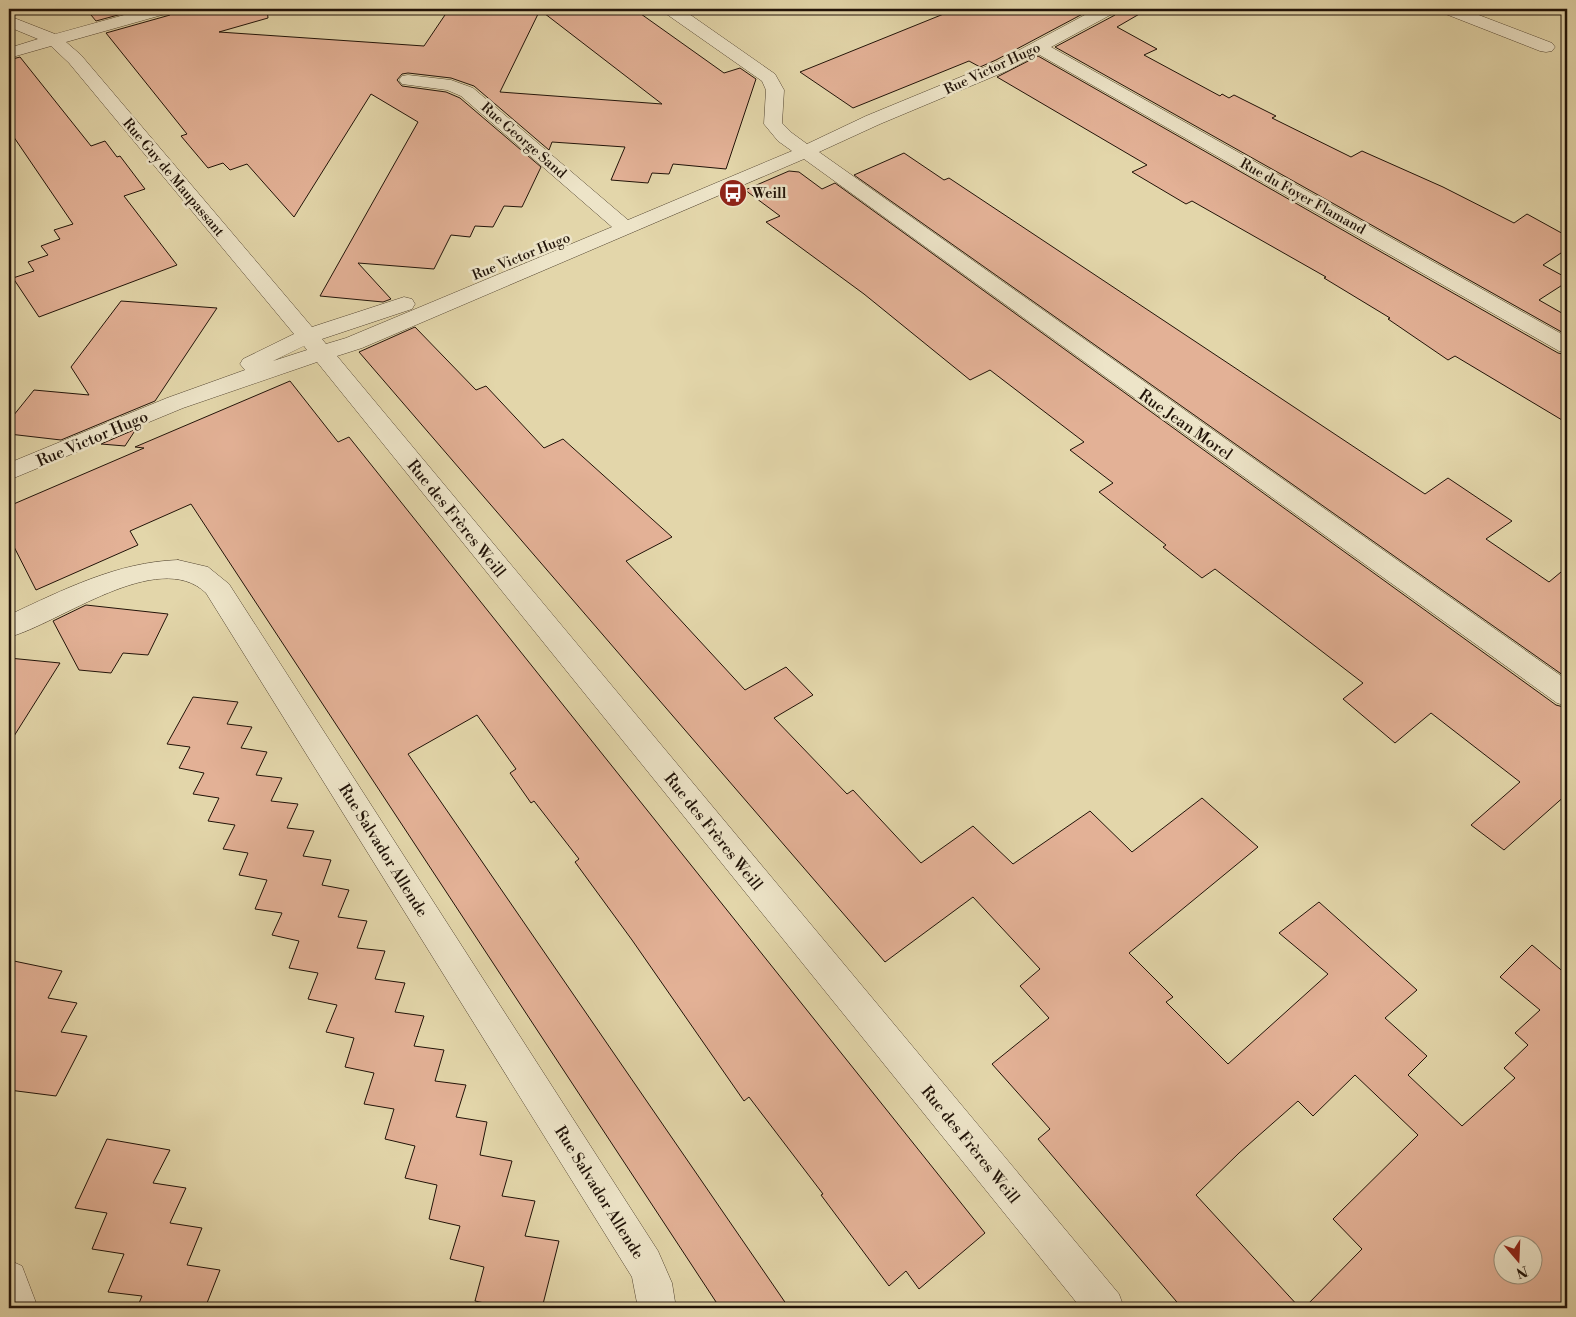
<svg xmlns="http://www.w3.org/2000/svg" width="1576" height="1317" viewBox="0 0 1576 1317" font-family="'Libre Bodoni',serif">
<rect width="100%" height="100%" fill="#e3d6aa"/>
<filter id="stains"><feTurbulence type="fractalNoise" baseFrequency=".004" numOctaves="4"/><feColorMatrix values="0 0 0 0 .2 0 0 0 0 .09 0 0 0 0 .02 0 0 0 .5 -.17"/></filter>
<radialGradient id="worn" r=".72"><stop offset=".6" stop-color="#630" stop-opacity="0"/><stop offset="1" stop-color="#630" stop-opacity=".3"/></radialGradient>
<!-- building -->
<g fill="#e3b196" stroke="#211308" fill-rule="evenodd">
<path d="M 86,9 L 140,9 L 96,21 Z"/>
<path d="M 173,9 L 267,9 L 268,18 L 219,32 L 424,46 L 449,9 L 634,9 L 724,73 L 740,68 L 756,79 L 726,169 L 673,164 L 669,174 L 652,173 L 648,183 L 611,180 L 625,147 L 552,142 L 549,150 L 474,86 L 451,78 L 408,73 L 402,74 L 397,80 L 402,86 L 446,92 L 460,98 L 541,167 L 522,207 L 504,206 L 493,227 L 475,226 L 470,237 L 451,235 L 434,269 L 358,263 L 391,299 L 383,302 L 320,296 L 418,122 L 371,94 L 294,217 L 247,164 L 230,170 L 223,163 L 208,168 L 181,136 L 187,134 L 106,33 L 170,15 ZM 540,10 L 662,104 L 500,92 Z"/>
<path d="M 956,9 L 1092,9 L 996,60 L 980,67 L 969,61 L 853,108 L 800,72 Z"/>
<path d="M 1118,9 L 1148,9 L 1117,27 L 1157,49 L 1144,55 L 1220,96 L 1222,94 L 1229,98 L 1234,95 L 1276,116 L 1272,118 L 1351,157 L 1362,151 L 1443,187 L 1514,223 L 1527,214 L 1567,236 L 1567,249 L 1543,265 L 1567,278 L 1567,282 L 1539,300 L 1567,316 L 1567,335 L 1055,47 L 1115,15 Z"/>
<path d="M 1038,56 L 1558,353 L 1567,355 L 1567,423 L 1455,356 L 1448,360 L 1388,319 L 1390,318 L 1324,278 L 1326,277 L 1192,201 L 1186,204 L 1132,172 L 1147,165 L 997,77 Z"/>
<path d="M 20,57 L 91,146 L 105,141 L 117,157 L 120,156 L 145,189 L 124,196 L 177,265 L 39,317 L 13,278 L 34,271 L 28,262 L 48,255 L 41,246 L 60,239 L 54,230 L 73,224 L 9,130 L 9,60 Z"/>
<path d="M 904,153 L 944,180 L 949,178 L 1425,494 L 1448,478 L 1512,521 L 1486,539 L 1549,582 L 1567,567 L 1567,678 L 854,175 Z"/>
<path d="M 789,171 L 799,172 L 822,189 L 835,183 L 1556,705 L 1567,708 L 1567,794 L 1504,850 L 1471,825 L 1520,782 L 1431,713 L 1395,743 L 1343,699 L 1363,683 L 1215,569 L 1202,578 L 1163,547 L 1166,545 L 1099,492 L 1113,483 L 1070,450 L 1084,442 L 990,370 L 970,380 L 864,294 L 766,222 L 780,216 L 745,190 Z"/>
<path d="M 121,301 L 217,308 L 155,401 L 61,440 L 9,434 L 9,421 L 34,390 L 89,395 L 71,367 Z"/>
<path d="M 415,327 L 476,390 L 486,386 L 544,448 L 563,439 L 672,537 L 626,561 L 745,690 L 786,667 L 813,695 L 774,718 L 847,794 L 853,790 L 921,863 L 973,826 L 1013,864 L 1090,811 L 1132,852 L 1202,798 L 1258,847 L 1129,953 L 1173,997 L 1166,1002 L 1228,1064 L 1328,974 L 1279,933 L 1319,902 L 1417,990 L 1385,1018 L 1427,1056 L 1408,1075 L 1462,1126 L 1515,1078 L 1504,1068 L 1528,1045 L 1515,1033 L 1540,1010 L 1500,977 L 1532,945 L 1567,975 L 1567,1297 L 1558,1308 L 1304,1308 L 1362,1249 L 1333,1219 L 1418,1135 L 1355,1075 L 1313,1116 L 1298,1101 L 1239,1153 L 1196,1195 L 1300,1308 L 1182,1308 L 1038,1139 L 1050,1129 L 992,1064 L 1049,1018 L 1020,986 L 1040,969 L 973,897 L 885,962 L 359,352 ZM 1504,1244 L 1534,1244 L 1534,1274 L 1504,1274 Z"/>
<path d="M 290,381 L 338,442 L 349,437 L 985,1233 L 919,1289 L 906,1271 L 889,1286 L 821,1195 L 823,1194 L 749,1097 L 744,1101 L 632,940 L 575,862 L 579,859 L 534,801 L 531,803 L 510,773 L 516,769 L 477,715 L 408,754 L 789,1308 L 720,1308 L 191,504 L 130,531 L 138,545 L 36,590 L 9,537 L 9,506 L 144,448 L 135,447 Z"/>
<path d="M 136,429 L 125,446 L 101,444 Z"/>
<path d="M 86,605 L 168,614 L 148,655 L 123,653 L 111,673 L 79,670 L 53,621 Z"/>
<path d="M 9,658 L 60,663 L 9,744 Z"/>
<path d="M 193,697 L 238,702 L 227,724 L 252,727 L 241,748 L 267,752 L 256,775 L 282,778 L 271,801 L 298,804 L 287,828 L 314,831 L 303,856 L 331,860 L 322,885 L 349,890 L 338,917 L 367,921 L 357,948 L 385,951 L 375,979 L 405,983 L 395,1012 L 424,1016 L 414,1046 L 444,1050 L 435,1081 L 466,1085 L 456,1117 L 487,1122 L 480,1155 L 512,1161 L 502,1196 L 535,1201 L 525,1236 L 559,1241 L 542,1308 L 508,1308 L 475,1301 L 484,1267 L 450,1259 L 460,1226 L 429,1219 L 437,1185 L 405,1178 L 415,1146 L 385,1139 L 394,1109 L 364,1104 L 374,1073 L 345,1067 L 354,1038 L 326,1032 L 337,1005 L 308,999 L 318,973 L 289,968 L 299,941 L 272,935 L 282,913 L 255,909 L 267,880 L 239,875 L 248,853 L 223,849 L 235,825 L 208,821 L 219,798 L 193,794 L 204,773 L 179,768 L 190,747 L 167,744 Z"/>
<path d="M 9,960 L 62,971 L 48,998 L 77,1003 L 61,1032 L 87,1036 L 56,1096 L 9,1090 Z"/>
<path d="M 107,1139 L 170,1150 L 153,1183 L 186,1188 L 170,1223 L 202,1228 L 187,1265 L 220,1270 L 205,1308 L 137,1308 L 142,1296 L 108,1292 L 124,1254 L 92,1249 L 107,1213 L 75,1208 Z"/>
</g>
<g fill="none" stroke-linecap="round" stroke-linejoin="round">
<defs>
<g id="minor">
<path d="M 146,9 L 171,9 L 169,13 L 66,42 L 81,55 L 312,327 L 404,297 L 412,299 L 415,304 L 412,309 L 322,339 L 326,344 L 346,338 L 612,227 L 461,96 L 447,90 L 402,84 L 399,80 L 402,76 L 408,75 L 451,80 L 473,88 L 628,220 L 792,151 L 778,141 L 764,124 L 766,90 L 762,81 L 665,13 L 663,9 L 682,9 L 775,74 L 784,90 L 782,123 L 792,133 L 807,144 L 866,116 L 997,62 L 1096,9 L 1116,9 L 1114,13 L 1051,47 L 1567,337 L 1567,353 L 1559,351 L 1038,54 L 1009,70 L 880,124 L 819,152 L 1567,680 L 1567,706 L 1557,703 L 804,159 L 362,348 L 337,356 L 1119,1294 L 1124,1308 L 1081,1308 L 317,362 L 183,408 L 9,480 L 9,463 L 167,398 L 245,370 L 240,364 L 243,359 L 294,334 L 69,63 L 51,46 L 9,58 L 9,48 L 38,39 L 9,27 L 9,16 L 55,34 ZM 304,346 L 307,350 L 273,361 Z"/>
<path d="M 1441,9 L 1463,9 L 1552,43 L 1555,47 L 1552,51 L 1546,52 L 1540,51 L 1443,13 Z"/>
<path d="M 178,560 L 208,567 L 229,584 L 658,1251 L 672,1283 L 676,1308 L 638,1308 L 632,1277 L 206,593 C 158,547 59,624 9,637 L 9,615 C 63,590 117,562 178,560 Z"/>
<path d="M 9,1260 L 22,1266 L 38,1308 L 9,1308 Z"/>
</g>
</defs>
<!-- minor casing -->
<use href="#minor" stroke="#524430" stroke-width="1"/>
<!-- minor -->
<use href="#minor" fill="#ede4c8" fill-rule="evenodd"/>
</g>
<!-- icons -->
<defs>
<symbol id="bus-disc" viewBox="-11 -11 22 22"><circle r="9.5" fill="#8f2418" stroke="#ede4c8"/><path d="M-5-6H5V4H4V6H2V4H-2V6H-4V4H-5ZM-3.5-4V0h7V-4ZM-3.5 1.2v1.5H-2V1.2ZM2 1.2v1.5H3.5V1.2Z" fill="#fff"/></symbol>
</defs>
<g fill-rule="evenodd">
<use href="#bus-disc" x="717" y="177" width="32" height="32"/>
</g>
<g text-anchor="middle" stroke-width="5" stroke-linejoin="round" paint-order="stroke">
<!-- far-street labels -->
<g font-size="14" fill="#211308" stroke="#ede4c8">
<text transform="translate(992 68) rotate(-25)" y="5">Rue Victor Hugo</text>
<text transform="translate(524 140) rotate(41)" y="5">Rue George Sand</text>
<text transform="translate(174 177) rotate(50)" y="5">Rue Guy de Maupassant</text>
<text transform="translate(1303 196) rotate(29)" y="5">Rue du Foyer Flamand</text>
<text transform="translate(521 256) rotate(-22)" y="5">Rue Victor Hugo</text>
</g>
<!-- far-poi labels -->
<g font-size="14" font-weight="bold" fill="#211308" stroke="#ede4c8" text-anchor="start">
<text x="752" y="198">Weill</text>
</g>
<!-- street labels -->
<g font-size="16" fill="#211308" stroke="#ede4c8">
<text transform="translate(1186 424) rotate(35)" y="6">Rue Jean Morel</text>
<text transform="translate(92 438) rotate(-23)" y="6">Rue Victor Hugo</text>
<text transform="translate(457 518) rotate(51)" y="6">Rue des Frères Weill</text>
<text transform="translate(714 831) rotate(51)" y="6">Rue des Frères Weill</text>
<text transform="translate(384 850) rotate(58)" y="6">Rue Salvador Allende</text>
<text transform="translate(971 1144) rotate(51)" y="6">Rue des Frères Weill</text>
<text transform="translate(600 1192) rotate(58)" y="6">Rue Salvador Allende</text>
</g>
</g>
<!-- margin -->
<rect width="1576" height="1317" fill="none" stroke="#e3d6aa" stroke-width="30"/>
<rect x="10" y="10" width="1556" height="1297" fill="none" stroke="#211308" stroke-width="2.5"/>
<rect x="15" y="15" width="1546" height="1287" fill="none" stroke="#211308"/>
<!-- north arrow -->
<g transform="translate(1518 1260) rotate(161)"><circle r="24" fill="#ede4c8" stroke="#9b907b"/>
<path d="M0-4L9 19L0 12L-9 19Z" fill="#8f2418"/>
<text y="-8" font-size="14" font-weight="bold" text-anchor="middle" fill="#211308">N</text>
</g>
<rect width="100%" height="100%" filter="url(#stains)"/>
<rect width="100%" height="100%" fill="url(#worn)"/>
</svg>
